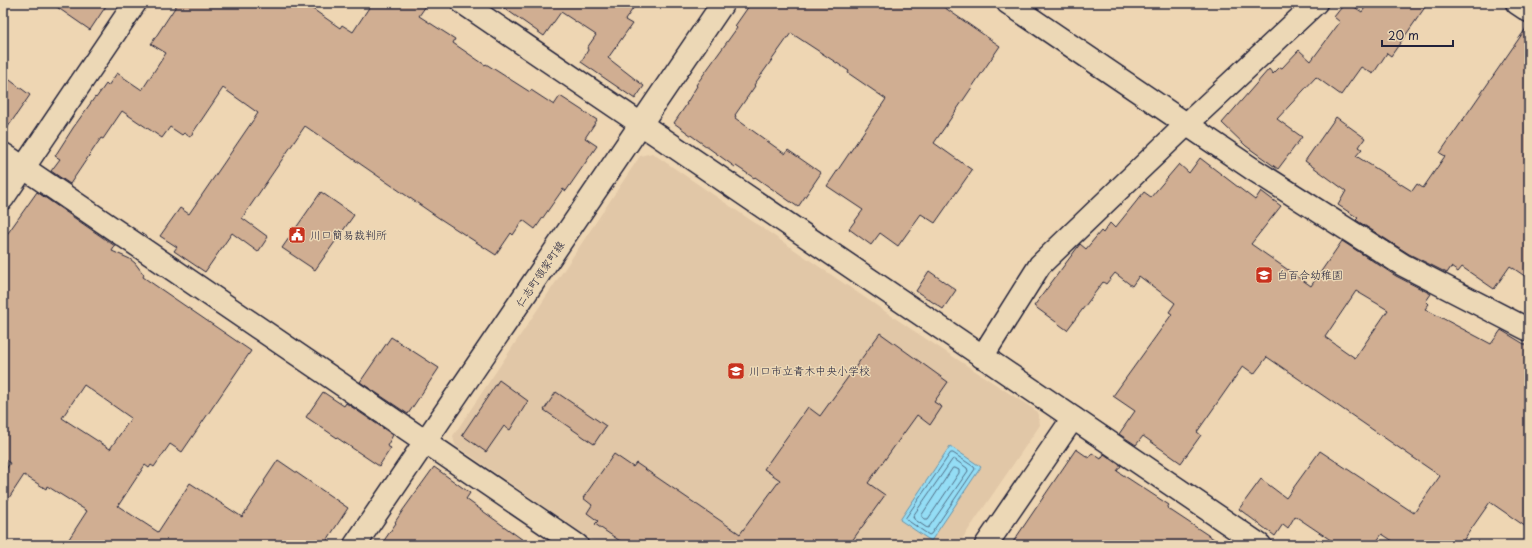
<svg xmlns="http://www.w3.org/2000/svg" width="1532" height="548" viewBox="0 0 1532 548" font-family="'Playpen Sans','Klee One',sans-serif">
<rect width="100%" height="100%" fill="#eed6b3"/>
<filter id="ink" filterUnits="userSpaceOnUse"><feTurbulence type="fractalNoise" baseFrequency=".025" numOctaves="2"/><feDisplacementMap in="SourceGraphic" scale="8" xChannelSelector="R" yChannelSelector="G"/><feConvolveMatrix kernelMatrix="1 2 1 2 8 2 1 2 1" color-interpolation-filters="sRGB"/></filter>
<g filter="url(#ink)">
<!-- built -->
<path fill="#e1c7a7" d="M 652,153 L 914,331 L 1038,412 L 1040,425 L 958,545 L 599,545 L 455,445 L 453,436 L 640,156 Z"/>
<!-- water -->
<path fill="#94ddf5" stroke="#6692ab" d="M 950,446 L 981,467 L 931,541 L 900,520 Z"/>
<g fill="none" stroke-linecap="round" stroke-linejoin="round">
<!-- shore -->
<g stroke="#506d85" stroke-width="1">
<path d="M 951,453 L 953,453 L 974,467 L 975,469 L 931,534 L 929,535 L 907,520 L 906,518 Z"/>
<path d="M 954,459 L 967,468 L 968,471 L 929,527 L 927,528 L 914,519 L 913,516 L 952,460 Z"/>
<path d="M 953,468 L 955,468 L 959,470 L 959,473 L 928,519 L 925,519 L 922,517 L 922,515 Z"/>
</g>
</g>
<!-- building -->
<g fill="#d0ae92" stroke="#22223b" fill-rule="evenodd">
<path d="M 51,3 L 108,3 L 90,30 Z"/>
<path d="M 178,3 L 304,3 L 340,28 L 342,25 L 353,32 L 372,3 L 428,3 L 419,16 L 455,39 L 453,43 L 485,65 L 486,64 L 530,92 L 531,90 L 554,105 L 560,96 L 597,120 L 585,138 L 597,146 L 566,191 L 563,189 L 535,229 L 523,220 L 513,235 L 511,233 L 496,255 L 439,218 L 305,126 L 242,218 L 268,237 L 258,252 L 232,233 L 205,272 L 174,251 L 177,247 L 160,236 L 180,208 L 189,214 L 258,113 L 223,88 L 190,137 L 184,133 L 182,135 L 170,127 L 162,138 L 122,111 L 103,139 L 101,138 L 70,184 L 51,171 L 60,159 L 55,156 L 73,128 L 95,97 L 96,98 L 106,84 L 108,86 L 117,73 L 142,90 L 166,53 L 151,44 Z"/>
<path d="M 497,3 L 637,3 L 625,20 L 632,24 L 608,58 L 644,86 L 635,99 L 581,62 L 588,50 L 587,48 L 596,35 L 561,12 L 544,36 Z"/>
<path d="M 751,3 L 938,3 L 1000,46 L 934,143 L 972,170 L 935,223 L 921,214 L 898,246 L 880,233 L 871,245 L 849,229 L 863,210 L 827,186 L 886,99 L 848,73 L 849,71 L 791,33 L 754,85 L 755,86 L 735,115 L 736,116 L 735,118 L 785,154 L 788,150 L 821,173 L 798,207 L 755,177 L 754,178 L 736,166 L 735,167 L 674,123 L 687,104 L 686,104 L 697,86 L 696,85 L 737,28 L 735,26 Z"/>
<path d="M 1345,3 L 1348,3 L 1362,12 L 1368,3 L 1428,3 L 1391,56 L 1387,53 L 1373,74 L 1361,67 L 1341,95 L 1316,77 L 1277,119 L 1302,137 L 1278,169 L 1246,146 L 1222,123 L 1269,69 L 1273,74 L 1280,67 L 1282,68 L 1299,50 L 1311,61 L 1340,22 L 1334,17 Z"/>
<path d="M 1529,24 L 1529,279 L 1510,266 L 1494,289 L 1462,267 L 1458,272 L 1451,267 L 1447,273 L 1409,254 L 1356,220 L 1358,218 L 1338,205 L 1346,191 L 1305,161 L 1336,117 L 1365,138 L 1359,147 L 1362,149 L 1356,156 L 1412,191 L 1417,184 L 1423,188 L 1445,156 L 1440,153 Z"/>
<path d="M 3,75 L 30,95 L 3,134 Z"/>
<path d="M 1200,158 L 1255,200 L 1261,191 L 1281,206 L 1251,244 L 1311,286 L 1342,241 L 1396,276 L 1431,294 L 1426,301 L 1429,304 L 1425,309 L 1491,344 L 1501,330 L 1529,347 L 1529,529 L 1490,502 L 1460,545 L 1399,545 L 1382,534 L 1374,545 L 1338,545 L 1295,516 L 1288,528 L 1283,524 L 1275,536 L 1239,509 L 1261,479 L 1286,498 L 1320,451 L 1414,513 L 1440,476 L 1267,357 L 1254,374 L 1243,366 L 1197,432 L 1201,435 L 1181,463 L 1143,436 L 1136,445 L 1119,434 L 1135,411 L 1113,396 L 1172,314 L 1169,312 L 1175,303 L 1139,276 L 1132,286 L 1115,273 L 1106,284 L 1103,282 L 1067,330 L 1034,306 L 1080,244 L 1086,249 L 1101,231 L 1103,233 L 1110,223 L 1115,228 L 1144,192 L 1151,197 L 1179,164 L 1189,173 ZM 1356,291 L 1388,310 L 1355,358 L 1325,337 Z"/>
<path d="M 37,192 L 115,246 L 112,251 L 130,259 L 135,263 L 144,275 L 143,277 L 251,351 L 182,452 L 170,444 L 154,467 L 151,465 L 149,468 L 145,465 L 118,506 L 158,532 L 190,483 L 242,517 L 265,482 L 264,481 L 278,460 L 348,508 L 324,545 L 65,545 L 87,511 L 47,486 L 46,489 L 24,475 L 3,507 L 3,474 L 10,463 L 3,459 L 3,240 ZM 84,385 L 131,418 L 110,449 L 62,418 Z"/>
<path d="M 321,192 L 354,215 L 315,270 L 282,248 Z"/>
<path d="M 929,271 L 956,290 L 943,309 L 916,291 Z"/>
<path d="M 880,333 L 948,382 L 934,402 L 942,407 L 930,425 L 917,415 L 868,483 L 885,495 L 849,545 L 626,545 L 595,524 L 598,521 L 587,513 L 592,505 L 583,498 L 614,454 L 633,467 L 636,463 L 740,534 L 780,480 L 764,469 L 808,407 L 820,416 Z"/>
<path d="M 391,337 L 439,368 L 408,414 L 360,382 Z"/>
<path d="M 499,380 L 528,401 L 510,430 L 504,426 L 486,452 L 462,435 Z"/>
<path d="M 323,392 L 344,406 L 346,403 L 393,435 L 387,446 L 391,448 L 379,466 L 306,417 Z"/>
<path d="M 556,392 L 606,426 L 594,444 L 544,410 Z"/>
<path d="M 1076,449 L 1089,458 L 1092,453 L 1101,459 L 1104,454 L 1121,466 L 1117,471 L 1169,505 L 1167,508 L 1223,545 L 1011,545 Z"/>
<path d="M 434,467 L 470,493 L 466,499 L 530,545 L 381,545 L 396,523 L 395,522 L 403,510 Z"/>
</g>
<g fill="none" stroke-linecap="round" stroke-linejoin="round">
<defs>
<g id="minor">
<path d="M 1008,3 L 1251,168 L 1403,265 L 1529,330"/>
<path d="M 24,168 L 577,545"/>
<path d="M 982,357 L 1040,265 L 1187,124 L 1316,3"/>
</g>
<g id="tertiary">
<path d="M 463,3 L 1260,545"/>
<path d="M 1517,3 L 1529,11"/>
<path d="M 3,154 L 24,168"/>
<path d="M 3,198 L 135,3"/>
<path d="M 355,545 L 723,3"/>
<path d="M 986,545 L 1073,418"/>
</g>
</defs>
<!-- minor casing -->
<use href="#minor" stroke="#22223b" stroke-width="25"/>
<!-- tertiary casing -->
<use href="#tertiary" stroke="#22223b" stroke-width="25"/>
<!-- minor -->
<use href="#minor" stroke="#ecd8b6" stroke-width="22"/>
<!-- tertiary -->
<use href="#tertiary" stroke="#ecd8b6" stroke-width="22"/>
</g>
</g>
<!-- icons -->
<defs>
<symbol id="civic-square" viewBox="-11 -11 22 22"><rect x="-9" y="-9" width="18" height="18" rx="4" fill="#c8321e" stroke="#ecd8b6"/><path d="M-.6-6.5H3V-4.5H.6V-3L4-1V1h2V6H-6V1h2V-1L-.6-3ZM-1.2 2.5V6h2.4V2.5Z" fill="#fff"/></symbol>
<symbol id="school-square" viewBox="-11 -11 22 22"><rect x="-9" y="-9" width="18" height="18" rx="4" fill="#c8321e" stroke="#ecd8b6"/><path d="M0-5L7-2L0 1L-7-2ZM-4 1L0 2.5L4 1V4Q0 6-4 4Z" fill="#fff"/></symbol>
</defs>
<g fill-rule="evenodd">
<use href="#civic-square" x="287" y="225" width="20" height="20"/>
<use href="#school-square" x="1254" y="265" width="20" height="20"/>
<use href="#school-square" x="726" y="361" width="20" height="20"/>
</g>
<g text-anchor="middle" stroke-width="3" stroke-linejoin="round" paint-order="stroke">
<!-- poi labels -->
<g font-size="11" fill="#22223b" stroke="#ecd8b6" text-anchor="start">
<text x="310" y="239">川口簡易裁判所</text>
<text x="1277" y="279">白百合幼稚園</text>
<text x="749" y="375">川口市立青木中央小学校</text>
</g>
<!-- street labels -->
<g font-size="11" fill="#22223b" stroke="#ecd8b6">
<text transform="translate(540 274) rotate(-56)" y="4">仁志町領家町線</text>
</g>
</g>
<!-- margin -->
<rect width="1532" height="548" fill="none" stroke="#ecd8b6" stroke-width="16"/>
<rect x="8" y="8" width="1516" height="532" fill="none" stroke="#22223b" stroke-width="1.5" filter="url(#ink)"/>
<!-- scale -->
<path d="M1382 40v6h71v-6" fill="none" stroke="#22223b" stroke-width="2"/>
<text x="1388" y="40" font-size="12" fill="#22223b" stroke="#ecd8b6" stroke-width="3" paint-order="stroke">20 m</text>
</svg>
